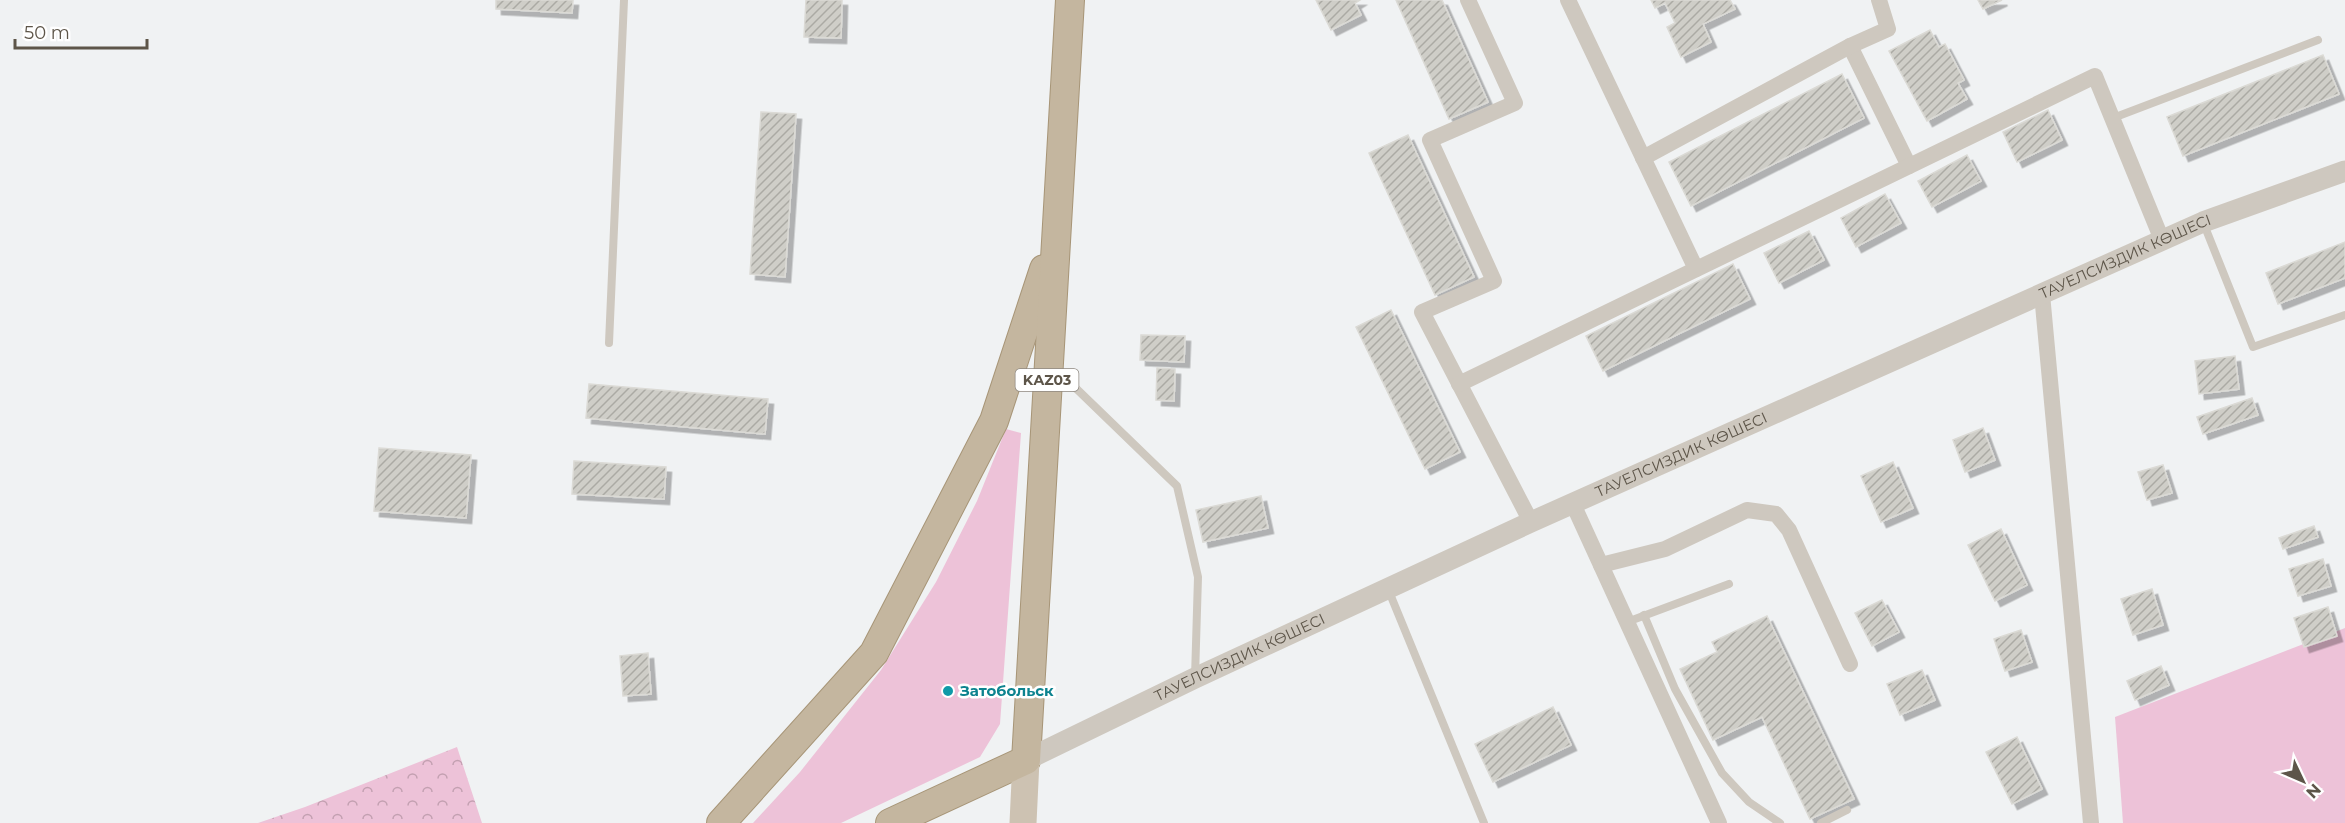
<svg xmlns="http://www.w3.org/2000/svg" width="2345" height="823" viewBox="0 0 2345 823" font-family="Montserrat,sans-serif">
<defs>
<pattern id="forest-crowns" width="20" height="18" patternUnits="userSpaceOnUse" patternTransform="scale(1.5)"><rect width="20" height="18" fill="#edc2d8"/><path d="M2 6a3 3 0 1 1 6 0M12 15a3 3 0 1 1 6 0" fill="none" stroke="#c3a0b1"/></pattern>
<pattern id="building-hatch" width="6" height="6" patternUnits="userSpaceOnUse" patternTransform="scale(1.5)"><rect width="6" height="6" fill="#cfcec8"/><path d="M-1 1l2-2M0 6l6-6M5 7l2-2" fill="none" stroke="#abaaa4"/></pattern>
<filter id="shadow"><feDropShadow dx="5.5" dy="5.5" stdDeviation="0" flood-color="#0004"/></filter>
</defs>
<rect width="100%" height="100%" fill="#f0f2f3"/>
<!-- grass -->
<g fill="#edc2d8">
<path d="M 1006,429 L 1021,433 L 1000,724 L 980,757 L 841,823 L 753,823 L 800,772 L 881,670 L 936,582 L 977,501 Z"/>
<path d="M 2345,628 L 2345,823 L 2123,823 L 2115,717 Z"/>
</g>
<!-- forest -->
<path fill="url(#forest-crowns)" d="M 457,747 L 482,823 L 258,823 L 305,807 Z"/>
<!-- building -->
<g fill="url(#building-hatch)" stroke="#dbdad5" stroke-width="1.5" filter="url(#shadow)">
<path d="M 496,0 L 573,0 L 572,13 L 496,9 Z"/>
<path d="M 806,0 L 842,0 L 841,38 L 804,37 Z"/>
<path d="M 1316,0 L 1360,0 L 1355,3 L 1361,15 L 1331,30 Z"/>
<path d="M 1396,0 L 1442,0 L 1488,102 L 1449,119 Z"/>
<path d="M 1651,0 L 1730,0 L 1735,9 L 1703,24 L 1711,42 L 1681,57 L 1667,27 L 1675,23 L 1665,3 L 1655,8 Z"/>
<path d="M 1978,0 L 2002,0 L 1983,9 Z"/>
<path d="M 1930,30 L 1939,47 L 1945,44 L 1964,80 L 1958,83 L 1967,99 L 1927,121 L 1889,51 Z"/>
<path d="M 2323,55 L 2339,94 L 2183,156 L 2167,117 Z"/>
<path d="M 1842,74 L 1864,118 L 1691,206 L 1669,162 Z"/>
<path d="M 2048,110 L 2062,140 L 2017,162 L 2003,132 Z"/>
<path d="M 761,112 L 796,114 L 785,277 L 750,274 Z"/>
<path d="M 1408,135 L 1474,277 L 1435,295 L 1369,153 Z"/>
<path d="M 1967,155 L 1981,181 L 1932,207 L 1918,181 Z"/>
<path d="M 1885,194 L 1901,223 L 1856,247 L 1841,218 Z"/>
<path d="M 1809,231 L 1824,260 L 1779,283 L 1764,253 Z"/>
<path d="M 2345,242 L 2345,278 L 2278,304 L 2266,273 Z"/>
<path d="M 1733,264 L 1750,299 L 1603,371 L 1586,336 Z"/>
<path d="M 1391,310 L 1460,452 L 1425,469 L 1356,327 Z"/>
<path d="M 1141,335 L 1185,336 L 1184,362 L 1140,360 Z"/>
<path d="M 2235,356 L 2239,389 L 2199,394 L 2195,361 Z"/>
<path d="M 1157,368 L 1175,369 L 1174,401 L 1156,400 Z"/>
<path d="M 589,384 L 768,399 L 765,434 L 586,418 Z"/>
<path d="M 2252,398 L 2258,415 L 2203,434 L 2197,417 Z"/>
<path d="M 1983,428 L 1995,460 L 1965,472 L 1953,440 Z"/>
<path d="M 379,448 L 471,455 L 466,518 L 374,511 Z"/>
<path d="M 574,461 L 666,467 L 664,499 L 572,494 Z"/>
<path d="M 1893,462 L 1913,508 L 1881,522 L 1861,476 Z"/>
<path d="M 2163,465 L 2172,493 L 2147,500 L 2138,472 Z"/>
<path d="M 1261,496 L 1268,528 L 1203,542 L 1196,510 Z"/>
<path d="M 2314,526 L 2318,537 L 2283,549 L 2279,538 Z"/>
<path d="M 2001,529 L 2027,585 L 1995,601 L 1968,545 Z"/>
<path d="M 2323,559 L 2331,586 L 2298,596 L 2289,569 Z"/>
<path d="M 2152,589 L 2163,625 L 2133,635 L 2121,599 Z"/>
<path d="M 1882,600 L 1899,632 L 1872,646 L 1855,613 Z"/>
<path d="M 2328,607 L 2337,636 L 2304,647 L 2294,618 Z"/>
<path d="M 1767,616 L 1854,799 L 1810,819 L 1762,717 L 1713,740 L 1680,669 L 1717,652 L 1712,642 Z"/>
<path d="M 2021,630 L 2032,662 L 2005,671 L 1994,639 Z"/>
<path d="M 648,653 L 651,694 L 623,696 L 620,656 Z"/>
<path d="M 2161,666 L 2169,685 L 2135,700 L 2127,681 Z"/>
<path d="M 1922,670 L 1935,700 L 1900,715 L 1887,684 Z"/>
<path d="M 1553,707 L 1571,745 L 1493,782 L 1475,744 Z"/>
<path d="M 2017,737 L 2042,789 L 2012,804 L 1986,752 Z"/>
</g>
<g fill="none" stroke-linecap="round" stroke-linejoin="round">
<defs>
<g id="trunk">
<path d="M 721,823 L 874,653 L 994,421 L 1044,269"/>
<path d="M 890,823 L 1026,760 L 1070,0"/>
</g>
</defs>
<!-- trunk casing -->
<use href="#trunk" stroke="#a79577" stroke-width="30"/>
<!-- service -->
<g stroke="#cec8bf" stroke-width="8">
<path d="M 2113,118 L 2318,40"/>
<path d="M 2203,222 L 2253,347 L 2345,315"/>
<path d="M 609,343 L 624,0"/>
<path d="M 1056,369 L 1177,486 L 1198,577 L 1195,677"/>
<path d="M 1388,589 L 1484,823"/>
<path d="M 1644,615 L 1675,689 L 1722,773 L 1749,802 L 1780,823"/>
<path d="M 1627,622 L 1729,584"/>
<path d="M 1821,823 L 1847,810"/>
</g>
<!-- minor -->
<g stroke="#cec8bf" stroke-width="16">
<path d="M 1468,0 L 1515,103 L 1430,140 L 1494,281 L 1422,312 L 1531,522"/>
<path d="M 1568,0 L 1696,269"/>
<path d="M 1850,46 L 1909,166"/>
<path d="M 1643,158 L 1850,46 L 1888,29 L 1879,0"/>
<path d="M 2042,294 L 2091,823"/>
<path d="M 1459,384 L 2095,76 L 2162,240"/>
<path d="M 1573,504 L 1719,823"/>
<path d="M 1601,565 L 1665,549 L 1747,510 L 1776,514 L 1789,530 L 1850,664"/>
</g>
<!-- tertiary -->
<path stroke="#cec8bf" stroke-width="21" id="s1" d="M 1026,760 L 1195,678 L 1531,522 L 2203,222 L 2345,171"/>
<!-- primary -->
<path stroke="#cdc2b2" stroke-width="27" d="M 1023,823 L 1026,760"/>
<!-- trunk -->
<use href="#trunk" stroke="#c4b69f" stroke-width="28"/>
</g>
<!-- markers -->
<circle fill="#0f9aa8" stroke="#fff" stroke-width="2" cx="948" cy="691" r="6"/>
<g text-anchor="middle" stroke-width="5" stroke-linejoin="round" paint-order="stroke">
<!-- shield labels -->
<rect fill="#fff" stroke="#8e8880" stroke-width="1.5" x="1015.5" y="369" width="63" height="22" rx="4.5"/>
<g font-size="14" font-weight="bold" fill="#5d5549">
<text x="1047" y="385">KАZ03</text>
</g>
<!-- street labels -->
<g font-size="15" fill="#5d5549" stroke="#fff">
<text dy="5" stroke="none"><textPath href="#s1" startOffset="1209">ТАУЕЛСИЗДИК КӨШЕСІ</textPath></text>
<text dy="5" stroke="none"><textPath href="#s1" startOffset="723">ТАУЕЛСИЗДИК КӨШЕСІ</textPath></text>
<text dy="5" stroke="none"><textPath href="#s1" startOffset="237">ТАУЕЛСИЗДИК КӨШЕСІ</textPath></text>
</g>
<!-- culture labels -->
<g font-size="15" font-weight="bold" fill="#0d838f" stroke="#fff" text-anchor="start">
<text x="960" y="696">Затобольск</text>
</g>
</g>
<!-- north arrow -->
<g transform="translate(2303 781) rotate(134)" stroke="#ffffff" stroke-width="4.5" paint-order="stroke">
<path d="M0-4.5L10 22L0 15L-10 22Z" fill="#5d5549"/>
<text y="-9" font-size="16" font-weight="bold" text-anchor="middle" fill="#5d5549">N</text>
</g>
<!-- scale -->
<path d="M15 39v9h132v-9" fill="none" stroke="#5d5549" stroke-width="3"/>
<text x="24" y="39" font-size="18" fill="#5d5549" stroke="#ffffff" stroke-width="4.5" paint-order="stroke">50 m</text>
</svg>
